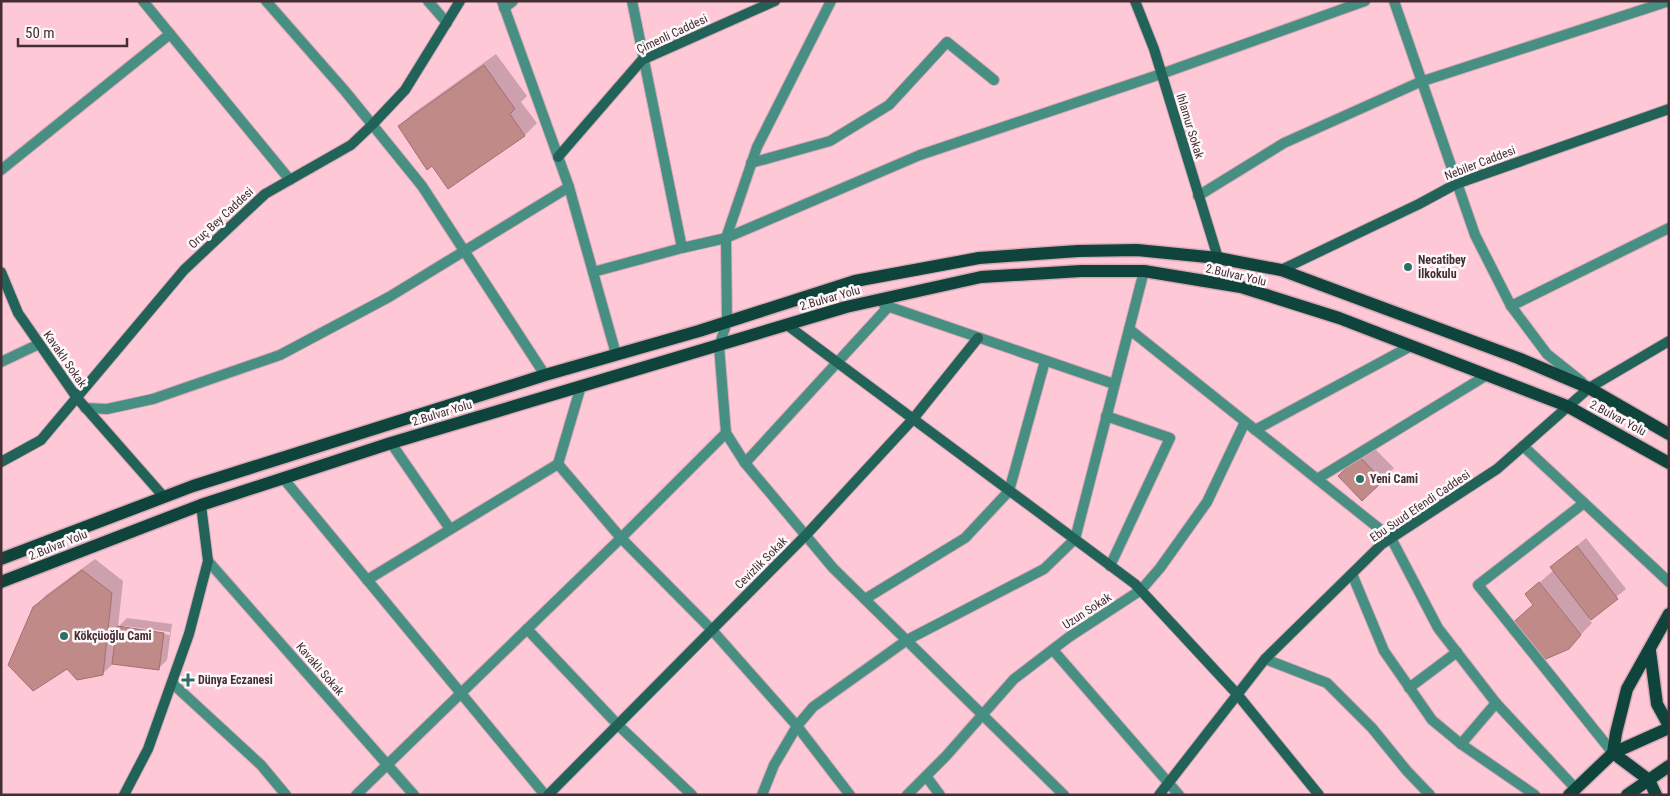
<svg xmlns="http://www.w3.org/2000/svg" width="1670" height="796" viewBox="0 0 1670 796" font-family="'Roboto Condensed',sans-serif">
<rect width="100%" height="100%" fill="#ffc8d7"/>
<!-- shadow -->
<g fill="#0003" fill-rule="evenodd">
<path d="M 496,54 L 527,96 L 521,102 L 537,123 L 525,135 L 449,187 L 400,126 L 412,114 Z"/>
<path d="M 1371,445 L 1394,468 L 1382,480 L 1339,476 Z"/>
<path d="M 1586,538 L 1626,589 L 1589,619 L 1592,623 L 1568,648 L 1511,625 L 1534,604 L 1526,594 L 1554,570 L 1552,567 L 1559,559 L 1559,561 Z"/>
<path d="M 95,559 L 123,581 L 118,627 L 127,618 L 172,624 L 167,660 L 158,669 L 114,663 L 102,674 L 34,607 L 46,595 ZM 124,626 L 170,632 L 170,635 L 124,629 Z"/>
</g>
<!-- building -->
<g fill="#c08a89" stroke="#a3706f">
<path d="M 484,65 L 515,109 L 510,114 L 525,136 L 448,189 L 432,166 L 427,170 L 398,126 Z"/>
<path d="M 1359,456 L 1383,481 L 1362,501 L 1338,476 Z"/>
<path d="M 1577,546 L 1618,599 L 1591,620 L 1550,567 Z"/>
<path d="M 82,570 L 112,593 L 103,675 L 77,680 L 67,669 L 33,691 L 8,665 L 33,607 Z"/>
<path d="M 1539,582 L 1581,635 L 1569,649 L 1539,662 L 1510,625 L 1533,605 L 1525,594 Z"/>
<path d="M 117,626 L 164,633 L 159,670 L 112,664 Z"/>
</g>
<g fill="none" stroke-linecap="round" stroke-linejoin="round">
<defs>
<g id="street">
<path d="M 143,1 L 290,180"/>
<path d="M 266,1 L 345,91 L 422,186 L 545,375"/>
<path d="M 428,1 L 447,23"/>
<path d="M 502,1 L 569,187"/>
<path d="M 632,1 L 682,248 L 726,238 L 727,322 L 719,346 L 726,433 L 745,463 L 889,306"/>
<path d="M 1394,1 L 1475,235 L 1511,306 L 1547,354 L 1582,382"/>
<path d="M 504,8 L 513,1"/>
<path d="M 751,163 L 830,141 L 889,105 L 947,42 L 994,80"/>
<path d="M 1,170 L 170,34"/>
<path d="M 1198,196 L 1284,143 L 1420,82 L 1669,1"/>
<path d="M 726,238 L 920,155 L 1161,74 L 1365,1"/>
<path d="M 726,238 L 757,147 L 831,1"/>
<path d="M 593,272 L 682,248"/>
<path d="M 884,305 L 1114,384"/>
<path d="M 1511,306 L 1669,228"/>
<path d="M 1129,329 L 1391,538 L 1438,628 L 1496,703 L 1575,788"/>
<path d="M 1,362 L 39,344"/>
<path d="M 85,408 L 107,409 L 153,399 L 280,355 L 389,297 L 569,187 L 616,354"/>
<path d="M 1106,416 L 1170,438 L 1110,566"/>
<path d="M 1255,430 L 1411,346"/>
<path d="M 391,443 L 450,529"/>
<path d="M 1523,446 L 1669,582"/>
<path d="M 745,463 L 833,568 L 1064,795"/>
<path d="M 558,464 L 581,386"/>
<path d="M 283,478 L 545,795"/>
<path d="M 1317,479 L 1487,375"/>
<path d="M 1584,503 L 1478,585 L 1613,753"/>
<path d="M 208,561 L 414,795"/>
<path d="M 1352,574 L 1384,651 L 1432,720 L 1461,744 L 1535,795"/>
<path d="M 367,580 L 558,464 L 621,538 L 712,630 L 797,726 L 850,795"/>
<path d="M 865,599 L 965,538 L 1009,491 L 1045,361"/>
<path d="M 527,629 L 618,725 L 692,795"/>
<path d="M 1053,650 L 1179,795"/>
<path d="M 1265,659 L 1327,683 L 1372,728 L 1407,771 L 1430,795"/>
<path d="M 172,683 L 261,765 L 286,795"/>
<path d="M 1409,688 L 1457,652"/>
<path d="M 1461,744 L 1496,703"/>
<path d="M 926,776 L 940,795"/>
<path d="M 356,795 L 621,538 L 726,433"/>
<path d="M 762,795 L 774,765 L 797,726 L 813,707 L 907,640 L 1044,569 L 1075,539 L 1144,271"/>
<path d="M 907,795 L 946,756 L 1014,679 L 1069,637 L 1141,590 L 1160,568 L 1207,502 L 1245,422"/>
</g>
<g id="secondary">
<path d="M 1135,1 L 1154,49 L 1218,258"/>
<path d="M 558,157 L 642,60 L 775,1"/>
<path d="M 1281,270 L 1419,204 L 1456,184 L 1669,109"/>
<path d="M 1,272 L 18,313 L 77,398 L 164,497"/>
<path d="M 787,325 L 1135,584 L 1237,694 L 1319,795"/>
<path d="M 1,462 L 41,440 L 184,270 L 265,194 L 351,145 L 372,125 L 405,90 L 460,1"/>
<path d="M 124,795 L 148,749 L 189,634 L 208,561 L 201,505"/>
<path d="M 548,795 L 806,535 L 913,419 L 978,338"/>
<path d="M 1159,795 L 1265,659 L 1382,544 L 1497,469 L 1589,388 L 1669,341"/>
</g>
<g id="primary">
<path d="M 1,559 L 193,486 L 545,375 L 699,331 L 855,281 L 979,258 L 1078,251 L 1137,250 L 1218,258 L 1281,270 L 1518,358 L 1589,388 L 1669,434"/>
<path d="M 1,582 L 201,505 L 391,443 L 846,307 L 981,277 L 1081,271 L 1144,271 L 1241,287 L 1339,318 L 1567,406 L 1669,463"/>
<path d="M 1650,651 L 1657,704 L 1669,726"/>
<path d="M 1569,795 L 1613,753 L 1669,728"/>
<path d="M 1627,795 L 1669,766"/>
<path d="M 1656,795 L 1649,780 L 1613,753 L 1616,733 L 1627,689 L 1669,614"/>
</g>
</defs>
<!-- street casing -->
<use href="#street" stroke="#d9a9b6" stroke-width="12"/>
<!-- secondary casing -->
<use href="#secondary" stroke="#d9a9b6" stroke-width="12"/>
<!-- primary casing -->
<use href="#primary" stroke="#d9a9b6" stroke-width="15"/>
<!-- street -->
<use href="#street" stroke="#488f83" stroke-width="10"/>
<!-- secondary -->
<use href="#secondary" stroke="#226359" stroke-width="10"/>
<!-- primary -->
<use href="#primary" stroke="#0e443c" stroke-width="12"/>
</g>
<!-- markers -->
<g fill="#2c7166" stroke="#fef8fa" stroke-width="2">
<circle cx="1408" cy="267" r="5"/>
<circle cx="1360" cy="479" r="5"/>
<circle cx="64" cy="636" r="5"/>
<path d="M185.5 672.5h5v5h5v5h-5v5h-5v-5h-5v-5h5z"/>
</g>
<g text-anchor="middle" stroke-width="5" stroke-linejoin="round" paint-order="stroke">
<!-- street labels -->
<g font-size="12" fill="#432e34" stroke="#fef8fa">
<text transform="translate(672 34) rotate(-25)" y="4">Çimenli Caddesi</text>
<text transform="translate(1190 126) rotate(73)" y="4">Ihlamur Sokak</text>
<text transform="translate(1480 163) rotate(-21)" y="4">Nebiler Caddesi</text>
<text transform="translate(221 218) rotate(-43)" y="4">Oruç Bey Caddesi</text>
<text transform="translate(1236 275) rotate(13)" y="4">2.Bulvar Yolu</text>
<text transform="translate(830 298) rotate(-16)" y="4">2.Bulvar Yolu</text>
<text transform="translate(65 359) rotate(55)" y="4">Kavaklı Sokak</text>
<text transform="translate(442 413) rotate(-17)" y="4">2.Bulvar Yolu</text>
<text transform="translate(1618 418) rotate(28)" y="4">2.Bulvar Yolu</text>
<text transform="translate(1420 506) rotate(-34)" y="4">Ebu Suud Efendi Caddesi</text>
<text transform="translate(58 545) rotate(-22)" y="4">2.Bulvar Yolu</text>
<text transform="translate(761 563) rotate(-45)" y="4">Cevizlik Sokak</text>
<text transform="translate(1087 611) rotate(-33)" y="4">Uzun Sokak</text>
<text transform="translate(320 669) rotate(49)" y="4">Kavaklı Sokak</text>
</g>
<!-- poi labels -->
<g font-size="12" font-weight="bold" fill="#432e34" stroke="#fef8fa" text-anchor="start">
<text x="1418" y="264">Necatibey<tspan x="1418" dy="14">İlkokulu</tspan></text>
<text x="1370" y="483">Yeni Cami</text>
<text x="74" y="640">Kökçüoğlu Cami</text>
<text x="198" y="684">Dünya Eczanesi</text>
</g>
</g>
<!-- border -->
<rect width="1670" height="796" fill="none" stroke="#432e34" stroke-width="5"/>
<!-- scale -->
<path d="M18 38v8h109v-8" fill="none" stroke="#432e34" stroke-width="2.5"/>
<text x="25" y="38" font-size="15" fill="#432e34" stroke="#fef8fa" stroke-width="4" paint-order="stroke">50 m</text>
</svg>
